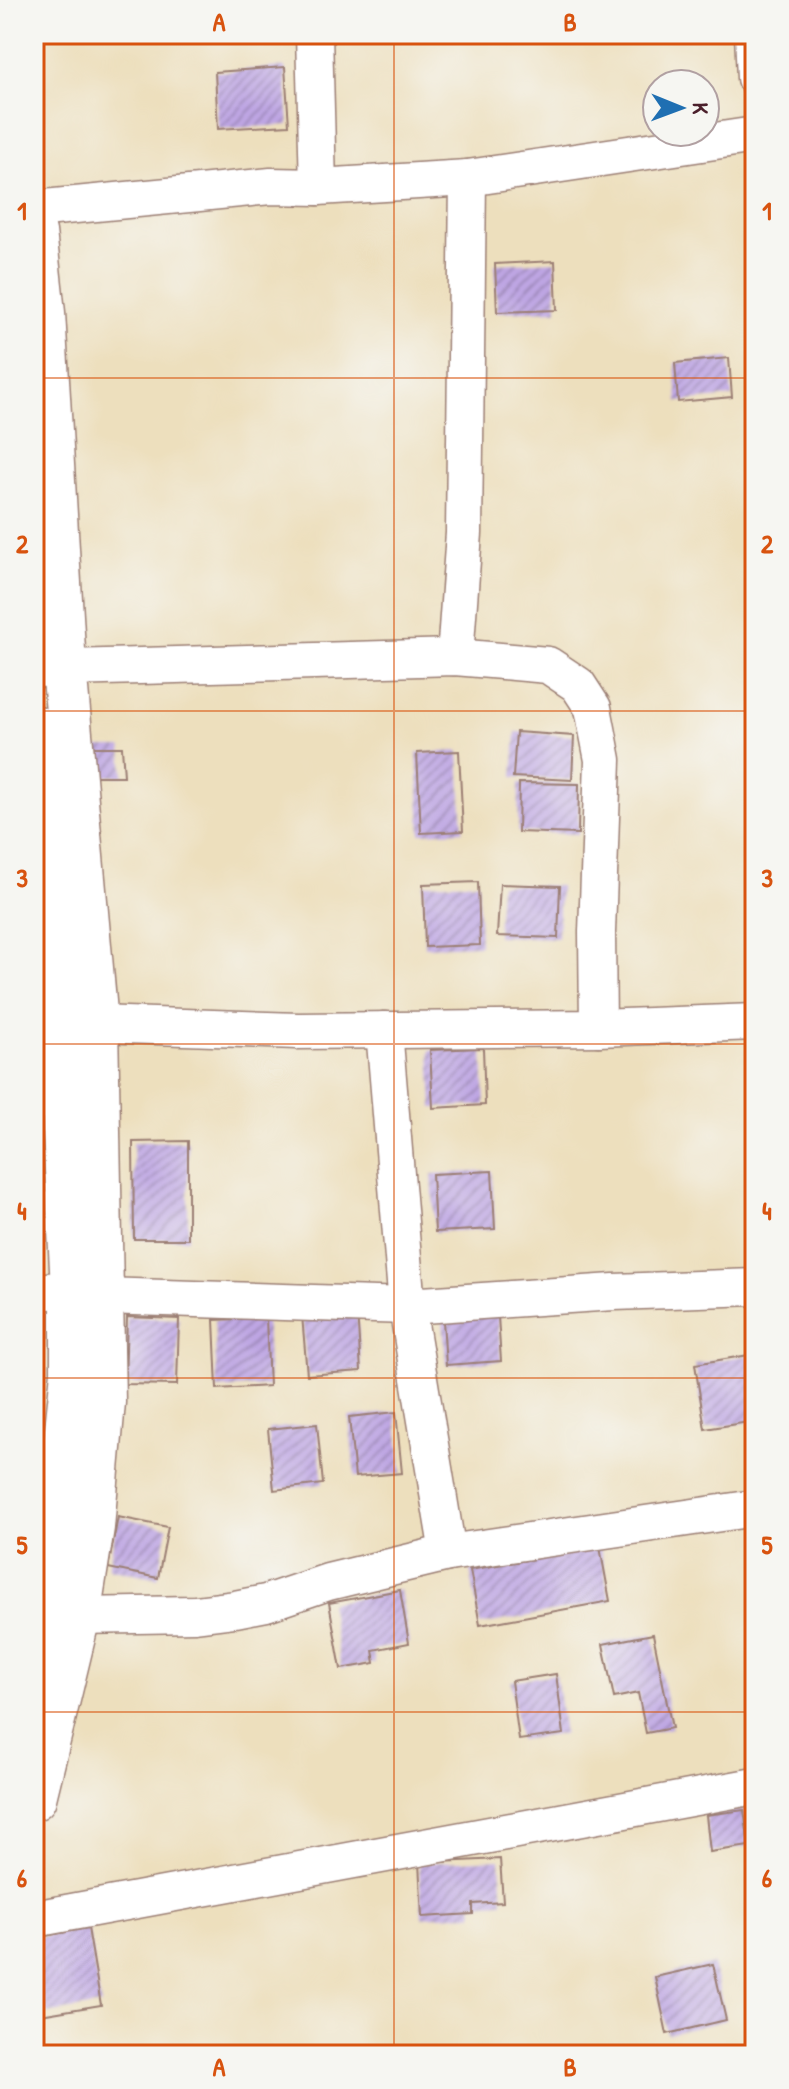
<svg xmlns="http://www.w3.org/2000/svg" width="789" height="2089" viewBox="0 0 789 2089" font-family="'Patrick Hand',sans-serif">
<defs>
<pattern id="building-hatch" width="6" height="6" patternUnits="userSpaceOnUse" patternTransform="scale(2)"><rect width="6" height="6" fill="#bea6e3"/><path d="M-1 1l2-2M0 6l6-6M5 7l2-2" fill="none" stroke="#9c87b8"/></pattern>
</defs>
<rect width="100%" height="100%" fill="#f6f6f2"/>
<filter id="ink" filterUnits="userSpaceOnUse"><feTurbulence type="fractalNoise" baseFrequency=".0125" numOctaves="2"/><feDisplacementMap in="SourceGraphic" scale="16" xChannelSelector="R" yChannelSelector="G"/><feConvolveMatrix kernelMatrix="1 2 1 2 8 2 1 2 1" color-interpolation-filters="sRGB"/></filter>
<filter id="wash" filterUnits="userSpaceOnUse"><feTurbulence type="fractalNoise" baseFrequency=".006" numOctaves="4" result="noise"/><feDisplacementMap in="SourceGraphic" scale="32" xChannelSelector="R" yChannelSelector="G"/><feGaussianBlur stdDeviation="1.8" result="paint"/><feColorMatrix in="noise" values="0 0 0 0 0 0 0 0 0 0 0 0 0 0 0 0 0 1.4 0 .05"/><feComposite in="paint" operator="in"/></filter>
<g filter="url(#wash)">
<rect width="100%" height="100%" fill="#eddfbd"/>
<g id="blocks">
<!-- building -->
<g fill="url(#building-hatch)">
<path d="M 285,67 L 289,125 L 218,129 L 215,72 Z"/>
<path d="M 555,261 L 557,310 L 497,312 L 495,264 Z"/>
<path d="M 729,358 L 732,397 L 678,402 L 675,363 Z"/>
<path d="M 516,732 L 574,736 L 572,780 L 513,777 Z"/>
<path d="M 89,747 L 122,747 L 124,776 L 89,776 Z"/>
<path d="M 459,751 L 463,831 L 421,833 L 417,753 Z"/>
<path d="M 519,783 L 579,784 L 578,834 L 518,832 Z"/>
<path d="M 478,882 L 480,945 L 425,947 L 423,884 Z"/>
<path d="M 500,884 L 560,886 L 558,938 L 497,936 Z"/>
<path d="M 483,1048 L 485,1105 L 433,1108 L 430,1050 Z"/>
<path d="M 188,1141 L 188,1239 L 134,1239 L 133,1142 Z"/>
<path d="M 492,1171 L 495,1229 L 435,1232 L 432,1174 Z"/>
<path d="M 497,1302 L 501,1361 L 446,1365 L 442,1306 Z"/>
<path d="M 357,1311 L 361,1371 L 307,1375 L 302,1315 Z"/>
<path d="M 127,1317 L 179,1319 L 177,1385 L 125,1384 Z"/>
<path d="M 266,1318 L 269,1386 L 217,1389 L 214,1320 Z"/>
<path d="M 755,1354 L 755,1421 L 705,1429 L 695,1364 Z"/>
<path d="M 396,1412 L 402,1473 L 355,1477 L 349,1417 Z"/>
<path d="M 317,1424 L 323,1484 L 274,1490 L 268,1429 Z"/>
<path d="M 118,1517 L 168,1527 L 158,1578 L 108,1568 Z"/>
<path d="M 600,1547 L 610,1601 L 480,1625 L 470,1570 Z"/>
<path d="M 400,1590 L 409,1643 L 373,1650 L 375,1663 L 341,1669 L 329,1603 Z"/>
<path d="M 653,1634 L 672,1728 L 646,1733 L 638,1693 L 614,1698 L 603,1644 Z"/>
<path d="M 556,1674 L 564,1734 L 519,1740 L 511,1681 Z"/>
<path d="M 744,1810 L 749,1846 L 710,1852 L 706,1815 Z"/>
<path d="M 500,1859 L 503,1902 L 473,1904 L 473,1914 L 422,1917 L 419,1863 Z"/>
<path d="M 88,1928 L 101,2005 L 34,2016 L 34,1938 Z"/>
<path d="M 713,1964 L 726,2020 L 667,2034 L 655,1977 Z"/>
</g>
</g>
</g>
<g filter="url(#ink)">
<use href="#blocks" fill-opacity="0" stroke="#9c7f74" stroke-width="2"/>
<g fill="none" stroke-linecap="round" stroke-linejoin="round">
<defs>
<g id="street">
<path d="M 314,34 L 318,187"/>
<path d="M 753,34 L 755,78"/>
<path d="M 34,209 L 271,186 L 318,187 L 468,178 L 755,135"/>
<path d="M 455,657 L 464,533 L 468,178"/>
<path d="M 34,669 L 455,657 L 548,665 L 578,685 L 593,708 L 603,760 L 597,932 L 598,1028"/>
<path d="M 69,1028 L 96,1024 L 298,1031 L 598,1028 L 755,1022"/>
<path d="M 384,1030 L 407,1306 L 448,1553"/>
<path d="M 34,1292 L 73,1289 L 103,1296 L 407,1306 L 614,1292 L 755,1287"/>
<path d="M 78,1616 L 195,1614 L 235,1609 L 266,1603 L 328,1582 L 448,1553 L 755,1508"/>
<path d="M 34,1919 L 755,1786"/>
</g>
<g id="secondary">
<path d="M 34,232 L 43,313 L 64,667 L 96,1024 L 103,1402 L 92,1527 L 78,1616 L 34,1798"/>
<path d="M 34,727 L 60,1030 L 73,1289 L 73,1372 L 53,1566 L 34,1656"/>
</g>
</defs>
<!-- street casing -->
<use href="#street" stroke="#9c7f74" stroke-width="39"/>
<!-- secondary casing -->
<use href="#secondary" stroke="#9c7f74" stroke-width="47"/>
<!-- street -->
<use href="#street" stroke="#fff" stroke-width="36"/>
<!-- secondary -->
<use href="#secondary" stroke="#fff" stroke-width="44"/>
</g>
</g>
<!-- grid -->
<path fill="none" stroke="#d8530f" stroke-width="2" stroke-opacity="0.55" d="M 394,34 L 394,2055M 34,378 L 755,378M 34,711 L 755,711M 34,1044 L 755,1044M 34,1378 L 755,1378M 34,1712 L 755,1712"/>
<!-- margin -->
<rect width="789" height="2089" fill="none" stroke="#f6f6f2" stroke-width="88"/>
<!-- north arrow -->
<g transform="translate(681 108) rotate(91)"><circle r="38" fill="#f6f6f2" stroke="#b1a0a2" stroke-width="2"/>
<path d="M0-6L14 30L0 20L-14 30Z" fill="#1f6fb2"/>
<text y="-12" font-size="22" font-weight="bold" text-anchor="middle" fill="#4a1f2b">K</text>
</g>
<rect x="44" y="44" width="701" height="2001" fill="none" stroke="#d8530f" stroke-width="3"/>
<g font-size="26" text-anchor="middle" font-weight="bold" fill="#d8530f">
<text x="219" y="31">A</text>
<text x="570" y="31">B</text>
<text x="22" y="220">1</text>
<text x="767" y="220">1</text>
<text x="22" y="553">2</text>
<text x="767" y="553">2</text>
<text x="22" y="887">3</text>
<text x="767" y="887">3</text>
<text x="22" y="1220">4</text>
<text x="767" y="1220">4</text>
<text x="22" y="1554">5</text>
<text x="767" y="1554">5</text>
<text x="22" y="1887">6</text>
<text x="767" y="1887">6</text>
<text x="219" y="2076">A</text>
<text x="570" y="2076">B</text>
</g>
</svg>
